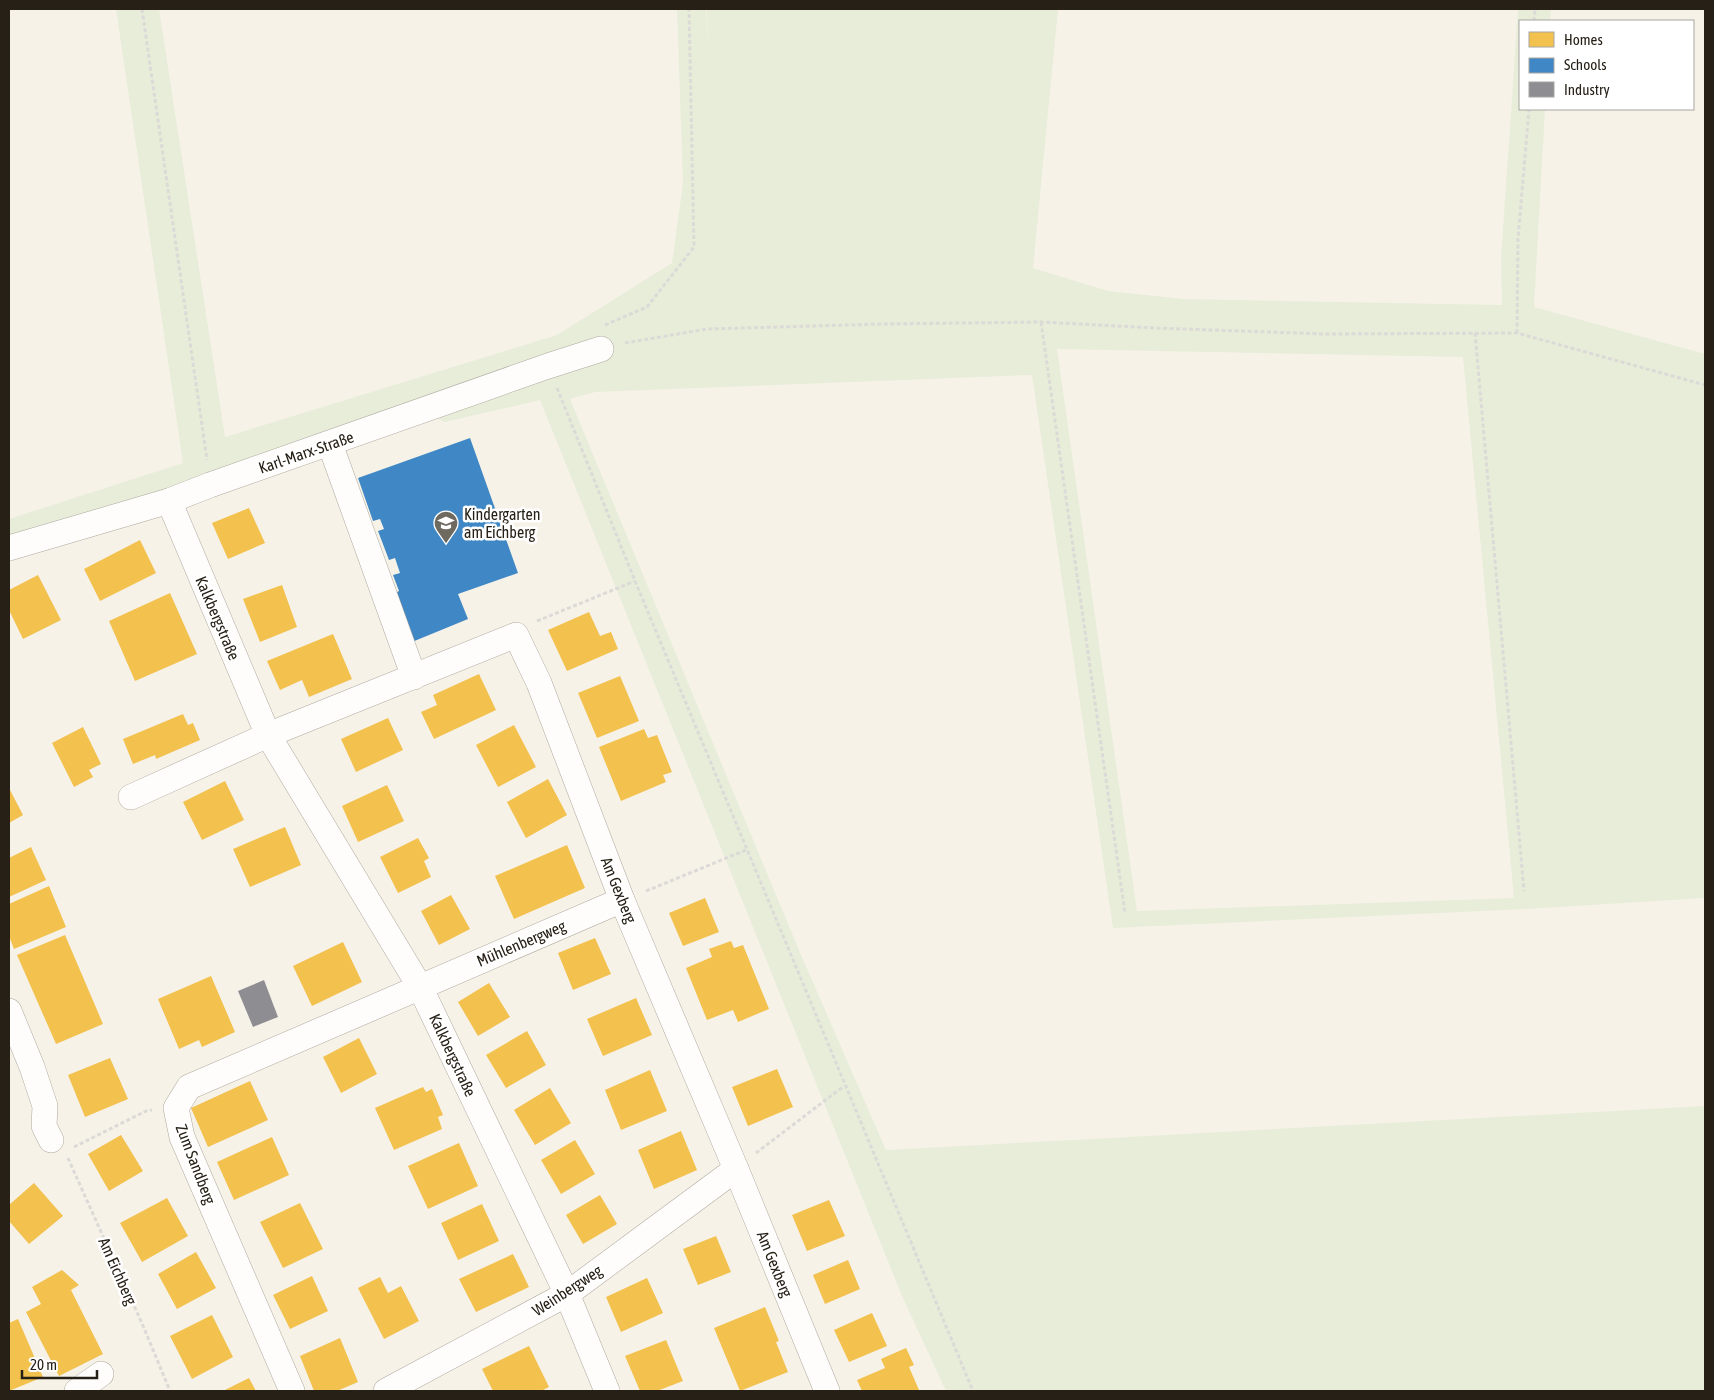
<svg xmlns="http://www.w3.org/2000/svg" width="1714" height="1400" viewBox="0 0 1714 1400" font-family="'Asap Condensed',sans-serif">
<rect width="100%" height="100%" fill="#f7f2e8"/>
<!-- green -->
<path fill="#e7edd9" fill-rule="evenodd" d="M 116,9 L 159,9 L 225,437 L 557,335 L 672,263 L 683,183 L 677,9 L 706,9 L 708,45 L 707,9 L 1058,9 L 1033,268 L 1108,291 L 1183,299 L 1502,305 L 1501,259 L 1518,9 L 1551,9 L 1550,21 L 1520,21 L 1520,109 L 1545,109 L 1534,307 L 1705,354 L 1705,898 L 1526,909 L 1113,928 L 1032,375 L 595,392 L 570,399 L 801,955 L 886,1150 L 1705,1106 L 1705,1391 L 946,1391 L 902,1296 L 540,400 L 445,422 L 411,406 L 176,486 L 9,538 L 9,519 L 183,463 ZM 1057,349 L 1463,357 L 1514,898 L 1137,911 Z"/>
<!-- homes -->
<g fill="#f2c14e">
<path d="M 249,508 L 265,543 L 228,559 L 212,523 Z"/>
<path d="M 140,540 L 156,573 L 100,601 L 84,569 Z"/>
<path d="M 38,575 L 61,620 L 23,639 L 9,610 L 9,590 Z"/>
<path d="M 282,585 L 297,627 L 260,642 L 243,599 Z"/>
<path d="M 170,593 L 197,654 L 135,681 L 109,621 Z"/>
<path d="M 589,612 L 600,636 L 611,632 L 618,649 L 567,671 L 548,630 Z"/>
<path d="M 333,634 L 352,679 L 309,697 L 302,680 L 280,690 L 267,661 Z"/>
<path d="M 479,674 L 496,710 L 434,739 L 421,712 L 437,705 L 433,695 Z"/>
<path d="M 620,676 L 639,721 L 597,738 L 578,693 Z"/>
<path d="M 183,714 L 188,725 L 193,723 L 200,740 L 156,759 L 155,755 L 133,764 L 123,739 Z"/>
<path d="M 388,718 L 403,750 L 356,772 L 341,739 Z"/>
<path d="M 514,725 L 536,767 L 498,787 L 476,745 Z"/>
<path d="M 83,727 L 101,764 L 89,770 L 93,777 L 74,787 L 52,743 Z"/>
<path d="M 644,729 L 648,738 L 657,735 L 672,772 L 663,775 L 666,782 L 621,801 L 599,747 Z"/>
<path d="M 548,779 L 567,815 L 526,838 L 507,802 Z"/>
<path d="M 225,781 L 244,820 L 202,840 L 183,802 Z"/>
<path d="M 387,785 L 404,821 L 358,842 L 342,806 Z"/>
<path d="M 9,788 L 23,815 L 9,823 Z"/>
<path d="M 285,827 L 301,865 L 250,887 L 233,849 Z"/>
<path d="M 418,838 L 429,858 L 424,861 L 431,877 L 398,893 L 380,857 Z"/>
<path d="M 567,845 L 585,888 L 514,919 L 495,876 Z"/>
<path d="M 31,847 L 46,880 L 9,897 L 9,858 Z"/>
<path d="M 49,886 L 66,927 L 14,949 L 9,936 L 9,904 Z"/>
<path d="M 451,895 L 470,929 L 439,945 L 421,911 Z"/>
<path d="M 705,898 L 719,932 L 683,946 L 669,913 Z"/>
<path d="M 65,935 L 103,1024 L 56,1044 L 17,955 Z"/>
<path d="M 595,938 L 611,974 L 573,990 L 558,953 Z"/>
<path d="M 731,941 L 734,948 L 743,945 L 769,1009 L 738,1022 L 733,1010 L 707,1020 L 686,968 L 712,957 L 709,949 Z"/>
<path d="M 343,942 L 362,982 L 312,1006 L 293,966 Z"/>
<path d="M 211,976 L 235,1032 L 202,1047 L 199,1040 L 179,1049 L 158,999 Z"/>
<path d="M 489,983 L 510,1017 L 478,1036 L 458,1002 Z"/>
<path d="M 636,998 L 652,1035 L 603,1056 L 587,1019 Z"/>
<path d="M 527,1031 L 546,1065 L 506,1088 L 486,1055 Z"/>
<path d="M 359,1038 L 377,1074 L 341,1093 L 323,1057 Z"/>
<path d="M 110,1058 L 128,1099 L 85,1117 L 68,1075 Z"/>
<path d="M 777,1069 L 793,1107 L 748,1126 L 732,1087 Z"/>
<path d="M 650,1070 L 667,1111 L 621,1130 L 605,1090 Z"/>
<path d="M 250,1081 L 268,1120 L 208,1147 L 191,1108 Z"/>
<path d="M 423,1087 L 426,1092 L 432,1089 L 443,1115 L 438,1117 L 442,1129 L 394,1150 L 375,1108 Z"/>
<path d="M 550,1088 L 571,1123 L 535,1145 L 514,1110 Z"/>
<path d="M 681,1131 L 697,1170 L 654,1189 L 638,1150 Z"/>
<path d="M 121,1135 L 143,1171 L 109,1191 L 88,1154 Z"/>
<path d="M 272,1137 L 289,1175 L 234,1200 L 217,1162 Z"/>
<path d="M 575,1140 L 595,1174 L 561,1194 L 541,1160 Z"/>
<path d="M 459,1143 L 478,1186 L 428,1209 L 408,1166 Z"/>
<path d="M 34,1183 L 63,1216 L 29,1244 L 9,1221 L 9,1205 Z"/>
<path d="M 600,1195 L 617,1224 L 583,1244 L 566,1215 Z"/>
<path d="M 167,1198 L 188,1236 L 142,1262 L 120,1223 Z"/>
<path d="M 829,1200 L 845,1236 L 807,1251 L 792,1215 Z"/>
<path d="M 300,1203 L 323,1249 L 283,1268 L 260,1222 Z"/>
<path d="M 482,1204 L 499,1241 L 458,1260 L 441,1223 Z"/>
<path d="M 716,1236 L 731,1272 L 698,1285 L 683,1249 Z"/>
<path d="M 196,1252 L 216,1288 L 177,1309 L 158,1274 Z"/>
<path d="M 513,1254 L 529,1287 L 476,1312 L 459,1279 Z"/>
<path d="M 848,1260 L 860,1289 L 825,1304 L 813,1275 Z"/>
<path d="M 62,1270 L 79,1285 L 71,1290 L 103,1354 L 59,1376 L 26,1312 L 41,1304 L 32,1287 Z"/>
<path d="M 312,1276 L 328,1311 L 290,1329 L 273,1295 Z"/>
<path d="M 380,1277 L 388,1293 L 401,1286 L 419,1321 L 384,1339 L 358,1288 Z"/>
<path d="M 647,1278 L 663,1313 L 621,1332 L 606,1297 Z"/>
<path d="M 765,1307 L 779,1341 L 776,1342 L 788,1372 L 740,1391 L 714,1328 Z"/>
<path d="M 872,1313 L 887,1346 L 849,1362 L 834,1330 Z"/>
<path d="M 212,1315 L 233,1357 L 192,1379 L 170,1336 Z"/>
<path d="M 18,1319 L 43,1377 L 9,1391 L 9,1323 Z"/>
<path d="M 340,1338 L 358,1382 L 337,1391 L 314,1391 L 300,1356 Z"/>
<path d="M 666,1340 L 683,1381 L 657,1391 L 640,1391 L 625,1356 Z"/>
<path d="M 529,1346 L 549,1387 L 541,1391 L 493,1391 L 482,1369 Z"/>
<path d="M 906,1348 L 914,1365 L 909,1367 L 919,1390 L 916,1391 L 862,1391 L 857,1380 L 885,1368 L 881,1359 Z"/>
<path d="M 249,1378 L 256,1391 L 223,1391 Z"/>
</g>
<!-- schools -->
<path fill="#3f88c5" d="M 470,438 L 518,573 L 458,594 L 468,619 L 412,642 L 393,594 L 399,591 L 393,575 L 400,573 L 395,558 L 389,560 L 378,531 L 384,529 L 380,519 L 373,521 L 358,478 Z"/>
<!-- industry -->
<path fill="#8d8d92" d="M 264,980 L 278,1017 L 253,1027 L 238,991 Z"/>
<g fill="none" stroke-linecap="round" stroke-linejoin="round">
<defs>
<g id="minor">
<path d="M 330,444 L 414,677"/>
<path d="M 169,501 L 268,735 L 420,987 L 567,1294 L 607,1391"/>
<path d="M 9,548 L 169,501 L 210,485 L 548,366 L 601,349"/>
<path d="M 131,797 L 268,735 L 516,635 L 539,683 L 622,900 L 736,1169 L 827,1391"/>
<path d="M 9,1011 L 32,1067 L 45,1106 L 44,1126 L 51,1140"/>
<path d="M 77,1391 L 101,1374"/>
<path d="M 292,1391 L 182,1137 L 176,1108 L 189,1087 L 622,900"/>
<path d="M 386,1391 L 567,1294 L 736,1169"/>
</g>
</defs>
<!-- minor casing -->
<use href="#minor" stroke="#aea99f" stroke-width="26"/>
<!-- path -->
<g stroke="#dcdad7" stroke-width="3" stroke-dasharray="4 2.5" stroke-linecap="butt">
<path d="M 142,9 L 207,460"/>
<path d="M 1534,21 L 1535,9"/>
<path d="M 1041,322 L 1125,913"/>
<path d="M 605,325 L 647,307 L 694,247 L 689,9"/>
<path d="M 1475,333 L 1524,891"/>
<path d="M 1517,333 L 1518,239 L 1529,109"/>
<path d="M 625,343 L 707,329 L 884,324 L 1041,322 L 1155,328 L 1326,334 L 1517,333 L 1705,385"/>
<path d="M 557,388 L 635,581 L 973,1391"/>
<path d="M 537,621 L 635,581"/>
<path d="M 646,891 L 746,850"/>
<path d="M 74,1147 L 146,1111 L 152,1110"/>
<path d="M 756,1153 L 844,1086"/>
<path d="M 68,1158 L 144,1328 L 170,1391"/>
</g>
<!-- minor -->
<use href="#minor" stroke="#fefdfc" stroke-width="25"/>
</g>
<!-- icons -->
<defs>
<symbol id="school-pin" viewBox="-11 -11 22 30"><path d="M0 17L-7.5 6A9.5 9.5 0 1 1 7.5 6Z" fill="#6f6a60" stroke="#fff"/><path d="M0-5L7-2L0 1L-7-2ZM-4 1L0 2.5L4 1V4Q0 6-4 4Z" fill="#fff"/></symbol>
</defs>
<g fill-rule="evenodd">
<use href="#school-pin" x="432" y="509" width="28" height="38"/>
</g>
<g text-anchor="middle" stroke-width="5" stroke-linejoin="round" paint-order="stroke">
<!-- street labels -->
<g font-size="16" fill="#262016" stroke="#fff">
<text transform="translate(306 452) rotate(-19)" y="6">Karl-Marx-Straße</text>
<text transform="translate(218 618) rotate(67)" y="6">Kalkbergstraße</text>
<text transform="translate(619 890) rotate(68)" y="6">Am Gexberg</text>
<text transform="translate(521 943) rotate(-23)" y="6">Mühlenbergweg</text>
<text transform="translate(453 1055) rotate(65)" y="6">Kalkbergstraße</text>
<text transform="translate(196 1164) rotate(69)" y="6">Zum Sandberg</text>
<text transform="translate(775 1264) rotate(68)" y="6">Am Gexberg</text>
<text transform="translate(118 1271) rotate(66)" y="6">Am Eichberg</text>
<text transform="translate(567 1290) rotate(-33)" y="6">Weinbergweg</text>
</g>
<!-- poi labels -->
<g font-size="16" fill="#262016" stroke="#fff" text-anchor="start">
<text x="464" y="520">Kindergarten<tspan x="464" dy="18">am Eichberg</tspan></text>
</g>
</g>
<!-- border -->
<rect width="1714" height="1400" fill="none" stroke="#262016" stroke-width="20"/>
<!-- legend -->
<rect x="1519" y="20" width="175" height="90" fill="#ffffff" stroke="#a8a6a2"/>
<rect x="1529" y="32" width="25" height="15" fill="#f2c14e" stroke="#a8a6a2"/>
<text x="1564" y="45" font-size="15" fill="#262016">Homes</text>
<rect x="1529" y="58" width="25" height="15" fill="#3f88c5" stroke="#a8a6a2"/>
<text x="1564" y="70" font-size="15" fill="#262016">Schools</text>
<rect x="1529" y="82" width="25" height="15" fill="#8d8d92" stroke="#a8a6a2"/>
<text x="1564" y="95" font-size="15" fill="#262016">Industry</text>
<!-- scale -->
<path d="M22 1370v8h75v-8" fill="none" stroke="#262016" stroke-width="2.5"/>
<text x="30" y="1370" font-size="15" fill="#262016" stroke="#ffffff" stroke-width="4" paint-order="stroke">20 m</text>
</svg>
